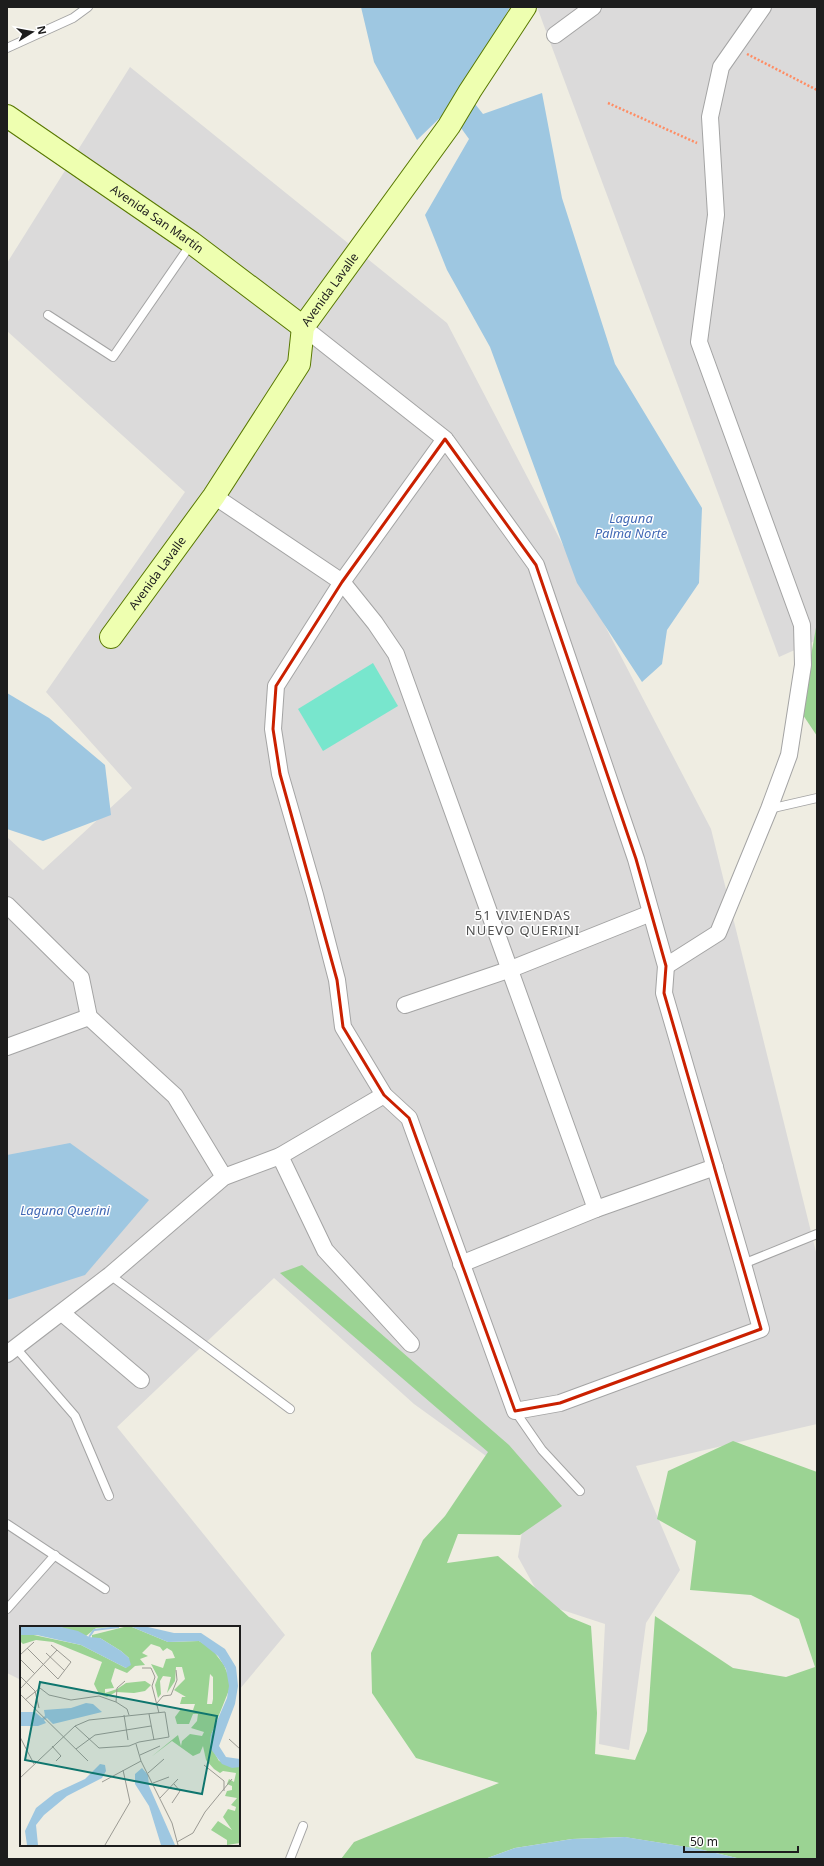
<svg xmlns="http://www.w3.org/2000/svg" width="824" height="1866" viewBox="0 0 824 1866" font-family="'Noto Sans',sans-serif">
<rect width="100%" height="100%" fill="#efede2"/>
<!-- residential -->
<g fill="#dbdada">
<path d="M 537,7 L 817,7 L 817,640 L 779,657 Z"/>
<path d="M 130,67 L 447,323 L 711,829 L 817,1256 L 817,1424 L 636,1466 L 680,1570 L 646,1623 L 629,1750 L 599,1744 L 605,1624 L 544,1604 L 518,1557 L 529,1487 L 414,1404 L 274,1278 L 117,1427 L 285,1635 L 239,1690 L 239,1627 L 21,1627 L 21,1680 L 7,1673 L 7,837 L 43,870 L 132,788 L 46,692 L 185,492 L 7,331 L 7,263 Z"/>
</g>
<!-- forest -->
<g fill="#9bd393">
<path d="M 817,622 L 817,736 L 801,712 Z"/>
<path d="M 302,1265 L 509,1445 L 562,1506 L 520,1535 L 458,1534 L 447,1563 L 498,1556 L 569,1617 L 591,1626 L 597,1713 L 595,1754 L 635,1760 L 647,1731 L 655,1616 L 733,1668 L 786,1677 L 815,1667 L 799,1619 L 751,1595 L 690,1590 L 696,1541 L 657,1519 L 668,1471 L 733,1441 L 817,1472 L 817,1859 L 741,1859 L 699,1849 L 624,1837 L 572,1839 L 515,1848 L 485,1859 L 341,1859 L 354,1842 L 499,1783 L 416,1758 L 372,1693 L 371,1653 L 423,1540 L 445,1516 L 488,1452 L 280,1273 Z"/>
</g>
<!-- pitch -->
<path fill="#78e6cd" d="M 373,663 L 398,706 L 323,751 L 298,709 Z"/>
<!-- water -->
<g fill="#9ec7e1">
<path d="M 361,7 L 510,7 L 464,90 L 483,114 L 542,93 L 562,198 L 615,364 L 702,508 L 699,583 L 667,630 L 662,664 L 642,682 L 577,583 L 490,347 L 447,270 L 425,215 L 469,139 L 448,110 L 417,140 L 374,62 Z"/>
<path d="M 7,693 L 49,718 L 105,765 L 111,815 L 43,841 L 7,829 Z"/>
<path d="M 70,1143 L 149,1200 L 85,1275 L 7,1300 L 7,1155 Z"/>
<path d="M 625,1837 L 699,1849 L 741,1859 L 485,1859 L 515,1848 L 572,1839 Z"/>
</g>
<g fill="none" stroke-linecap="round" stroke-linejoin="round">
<defs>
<g id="lane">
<path d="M 7,48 L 73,18 L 88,7"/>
<path d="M 48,315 L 113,357 L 191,244"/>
<path d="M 769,809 L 817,798"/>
<path d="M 743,1264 L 817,1234"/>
<path d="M 110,1275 L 290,1409"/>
<path d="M 16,1348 L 75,1416 L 109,1496"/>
<path d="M 515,1411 L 542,1450 L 580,1491"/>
<path d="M 7,1524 L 105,1589"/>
<path d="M 7,1609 L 55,1555"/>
<path d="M 290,1859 L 303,1826"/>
</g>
<g id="street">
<path d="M 555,35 L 593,7"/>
<path d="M 303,327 L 445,439 L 536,565 L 636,859 L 666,966 L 664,993 L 743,1264 L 761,1329 L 560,1403 L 515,1411 L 409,1118 L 384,1095 L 343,1027 L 337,980 L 315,895 L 280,774 L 273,729 L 276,686 L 342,582 L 445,439"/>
<path d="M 214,496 L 342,582 L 375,623 L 396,654 L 596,1209"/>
<path d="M 7,905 L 81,978 L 89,1017 L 175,1096 L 224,1177"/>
<path d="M 666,966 L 718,933 L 769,809 L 789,755 L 803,665 L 802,625 L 699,342 L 716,215 L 710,117 L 721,67 L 763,7"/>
<path d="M 405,1005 L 511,969 L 651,913"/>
<path d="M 7,1047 L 89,1017"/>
<path d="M 280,1156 L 325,1250 L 411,1344"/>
<path d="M 461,1264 L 596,1209 L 715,1167"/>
<path d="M 62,1313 L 141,1380"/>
<path d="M 7,1354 L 110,1275 L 224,1177 L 280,1156 L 384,1095"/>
</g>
<g id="secondary">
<path id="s1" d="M 7,116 L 192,243 L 303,327"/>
<path id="s2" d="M 111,637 L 214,496 L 299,364 L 303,327 L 449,126 L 470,91 L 525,7"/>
</g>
</defs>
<!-- lane casing -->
<use href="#lane" stroke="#a4a4a4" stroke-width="10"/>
<!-- street casing -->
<use href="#street" stroke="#a4a4a4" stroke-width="18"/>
<!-- secondary casing -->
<use href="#secondary" stroke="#587800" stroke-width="24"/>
<!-- path -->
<g stroke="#ff8c63" stroke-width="2.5" stroke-dasharray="2 2" stroke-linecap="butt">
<path d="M 747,54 L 817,90"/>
<path d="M 608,103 L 697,143"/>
</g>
<!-- lane -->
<use href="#lane" stroke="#fff" stroke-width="8"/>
<!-- street -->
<use href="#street" stroke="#fff" stroke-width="16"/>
<!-- secondary -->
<use href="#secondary" stroke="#eeffb0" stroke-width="22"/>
</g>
<!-- marked area -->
<path fill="none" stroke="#ca2000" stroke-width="3" stroke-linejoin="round" d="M 445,439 L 536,565 L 636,859 L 666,966 L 664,993 L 761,1329 L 560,1403 L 515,1411 L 409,1118 L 384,1095 L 343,1027 L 337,980 L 280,774 L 273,729 L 276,686 L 342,582 Z"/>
<g text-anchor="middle" stroke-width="3" stroke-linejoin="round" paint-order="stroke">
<!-- street labels -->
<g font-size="12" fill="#1d1d1d" stroke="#fff">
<text dy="4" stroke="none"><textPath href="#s1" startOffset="182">Avenida San Martín</textPath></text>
<text dy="4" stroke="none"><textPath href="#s2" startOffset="415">Avenida Lavalle</textPath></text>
<text dy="4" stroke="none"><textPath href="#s2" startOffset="79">Avenida Lavalle</textPath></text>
</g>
<!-- water labels -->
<g font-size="13" font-style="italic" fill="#4168b5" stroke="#fff">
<text x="631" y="523">Laguna<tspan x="631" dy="15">Palma Norte</tspan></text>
<text x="65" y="1215">Laguna Querini</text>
</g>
<!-- neighbourhood labels -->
<g font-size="13" letter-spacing="1" fill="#505050" stroke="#fff">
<text x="523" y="920">51 VIVIENDAS<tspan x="523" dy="15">NUEVO QUERINI</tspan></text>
</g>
</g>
<!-- overview -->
<g transform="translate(20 1626)">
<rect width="220" height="220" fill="#efede2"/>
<path d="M 40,1 L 93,1 L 76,2 L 66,10 ZM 104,1 L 112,1 L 148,16 L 179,15 L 191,22 L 204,39 L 209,52 L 209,64 L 191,109 L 190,119 L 199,135 L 220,141 L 220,217 L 207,219 L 207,214 L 191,204 L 198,195 L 212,204 L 203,191 L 208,183 L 215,185 L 216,181 L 211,179 L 217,172 L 205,170 L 207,165 L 212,164 L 212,160 L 207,158 L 209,153 L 214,156 L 216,147 L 203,145 L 200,147 L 194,143 L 186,134 L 183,120 L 180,127 L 173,130 L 152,115 L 131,131 L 158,109 L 161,120 L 162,115 L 170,108 L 182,110 L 184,106 L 171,102 L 177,95 L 178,88 L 173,88 L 169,98 L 157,98 L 155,91 L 161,83 L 173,84 L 175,78 L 160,78 L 162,71 L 166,71 L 154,64 L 165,53 L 162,41 L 156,41 L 155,55 L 147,67 L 151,51 L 143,50 L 140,55 L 141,68 L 138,72 L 135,59 L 138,51 L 131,38 L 143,42 L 146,33 L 155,32 L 152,25 L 147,22 L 143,25 L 140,21 L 131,18 L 122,27 L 128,30 L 120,33 L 125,39 L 115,40 L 107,47 L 95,42 L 91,55 L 94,62 L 85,63 L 85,67 L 97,63 L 106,57 L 125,55 L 131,59 L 125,65 L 114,67 L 96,66 L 87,71 L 79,68 L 74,58 L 82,36 L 33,16 L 16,14 L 3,18 L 0,15 L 0,9 L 9,8 L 61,19 L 106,42 L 109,32 L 101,25 L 80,12 L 72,12 L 72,9 ZM 190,48 L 193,51 L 193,73 L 192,78 L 187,78 Z" fill="#9bd393" fill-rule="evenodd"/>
<path d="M 0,1 L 41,1 L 58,5 L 69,11 L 80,12 L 101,25 L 109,32 L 111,39 L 106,42 L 61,19 L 17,9 L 0,9 ZM 112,1 L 128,1 L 154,7 L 181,7 L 205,23 L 216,41 L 218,60 L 215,78 L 199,120 L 206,131 L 220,133 L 220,141 L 212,142 L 202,138 L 190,122 L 191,109 L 207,72 L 209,60 L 206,43 L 198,30 L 179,15 L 148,16 ZM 66,77 L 73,78 L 82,86 L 33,98 L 27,92 L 24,94 L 26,97 L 18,100 L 0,100 L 0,86 L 15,86 L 22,92 L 25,90 L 24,84 L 51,82 ZM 80,138 L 85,139 L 86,145 L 82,152 L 47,170 L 24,189 L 16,199 L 18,219 L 7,219 L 5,205 L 16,182 L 35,167 L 65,153 ZM 122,142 L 128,149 L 129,160 L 155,219 L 141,219 L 129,180 L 115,158 L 115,148 Z" fill="#9ec7e1"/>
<path fill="none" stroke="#9ec7e1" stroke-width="2" d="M 69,11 L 74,4 L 99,1"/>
<path fill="none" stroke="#9b9a93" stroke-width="1" d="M 7,22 L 38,53 L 51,36 L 31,19M 26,27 L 45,45M 0,29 L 14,16M 0,33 L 15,48M 122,42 L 131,42 L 135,51 L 132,60 L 139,87M 0,50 L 15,65 L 19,82M 0,63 L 37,24M 0,68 L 68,135M 5,74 L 20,62 L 29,69 L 51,74 L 79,70 L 96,76 L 107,83 L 109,89M 96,76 L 97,62 L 105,55M 137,77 L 143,70 L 151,69 L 157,54 L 156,44M 129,88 L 134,114M 104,89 L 108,114M 0,111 L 14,138M 209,113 L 220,123M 116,118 L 121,135 L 152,197 L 158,219M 32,120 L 41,130 L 36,135M 56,123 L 75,109 L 131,100M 120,129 L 140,120M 184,139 L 204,155 L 204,165M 128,147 L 144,133M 0,152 L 55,100 L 69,94 L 145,86 L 149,111 L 119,116 L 109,120 L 79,122 L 55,100M 82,156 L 121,135M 133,157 L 149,151M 140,172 L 158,153M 152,177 L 160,165 L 154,158M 157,216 L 173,207 L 185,186 L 212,153M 85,219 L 110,176 L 103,144"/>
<path fill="#0f766e" fill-opacity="0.15" stroke="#0f766e" stroke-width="2" d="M 20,56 L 197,90 L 182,168 L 5,134 Z"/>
<rect width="220" height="220" fill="none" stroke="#1d1d1d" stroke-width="2"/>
</g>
<!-- border -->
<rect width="824" height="1866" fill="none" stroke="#1d1d1d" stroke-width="16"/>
<!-- north arrow -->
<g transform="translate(32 32) rotate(79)" stroke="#ffffff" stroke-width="3" paint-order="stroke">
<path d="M0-3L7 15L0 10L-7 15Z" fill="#1d1d1d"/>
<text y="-6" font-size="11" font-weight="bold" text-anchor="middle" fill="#1d1d1d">N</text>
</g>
<!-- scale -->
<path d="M684 1846v6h114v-6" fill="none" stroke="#1d1d1d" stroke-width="2"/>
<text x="690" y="1846" font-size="12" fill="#1d1d1d" stroke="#ffffff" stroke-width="3" paint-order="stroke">50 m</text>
</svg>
